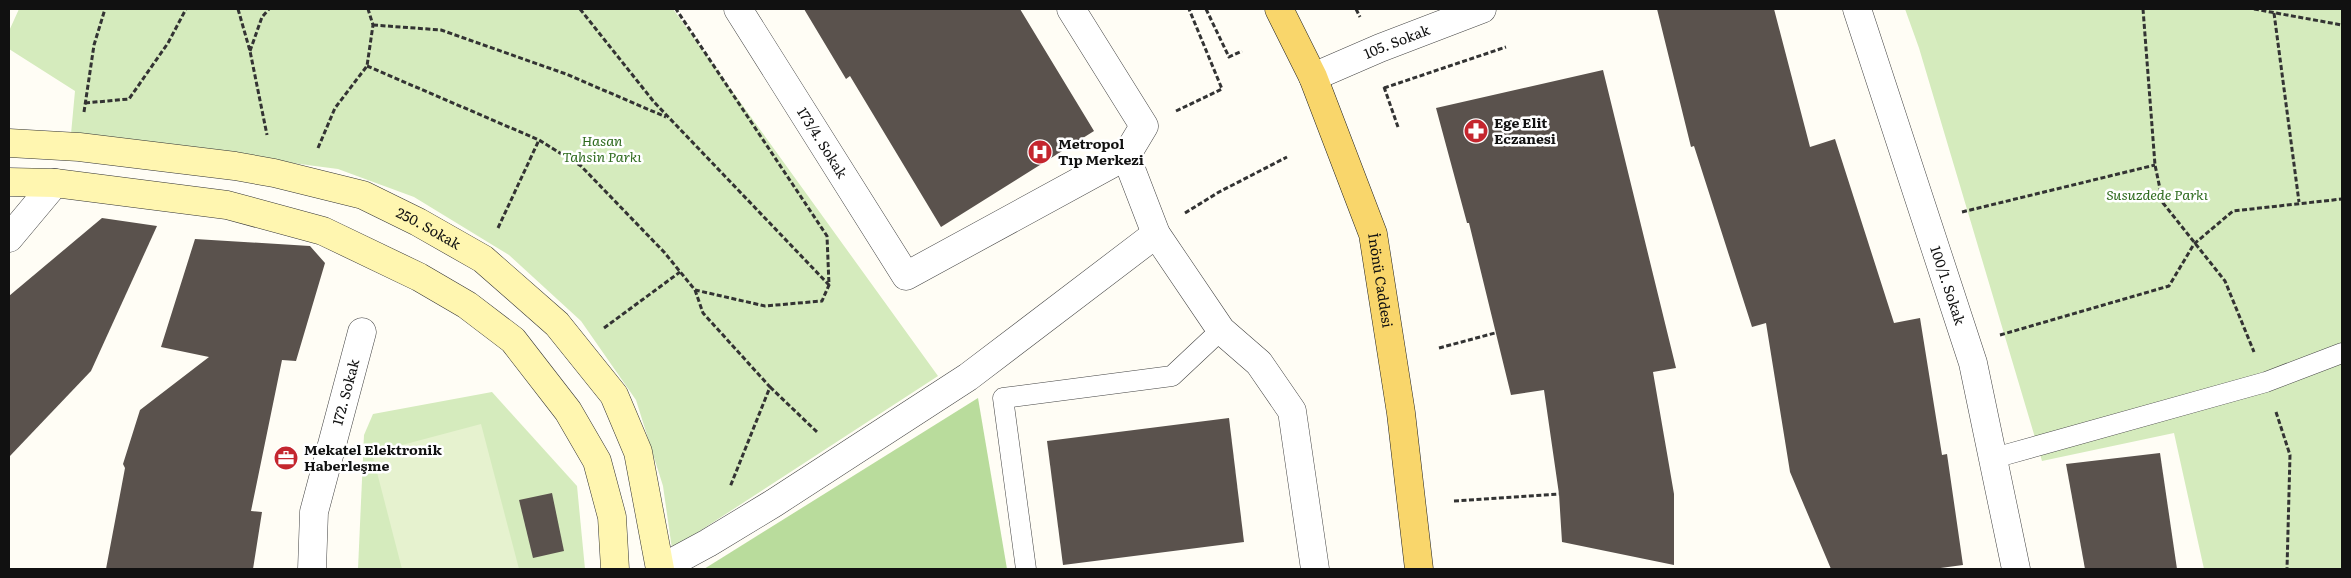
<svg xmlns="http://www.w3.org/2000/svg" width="2351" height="578" viewBox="0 0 2351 578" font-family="Literata,serif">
<rect width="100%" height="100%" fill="#fffdf5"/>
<!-- green -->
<g fill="#d5ebbd">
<path d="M 19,9 L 673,9 L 938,376 L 672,549 L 663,486 L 636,400 L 581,321 L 509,255 L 414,197 L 338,169 L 71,134 L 75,91 L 9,49 L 9,31 Z"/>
<path d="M 1905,9 L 2342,9 L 2342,569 L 2204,569 L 2174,433 L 2042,461 L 1919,48 Z"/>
<path d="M 492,392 L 577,486 L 585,569 L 358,569 L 364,435 L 373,414 Z"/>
</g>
<!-- forest -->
<path fill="#b9dc9c" d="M 978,398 L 1007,569 L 704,569 Z"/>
<!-- pitch -->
<path fill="#e6f2cf" d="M 481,424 L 519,569 L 402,569 L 372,453 Z"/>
<!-- building -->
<g fill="#5a524d">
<path d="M 804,9 L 1020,9 L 1094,131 L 941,227 L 850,76 L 846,79 Z"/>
<path d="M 1657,9 L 1774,9 L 1810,147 L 1835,139 L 1894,323 L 1920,318 L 1942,455 L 1947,454 L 1963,565 L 1933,569 L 1831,569 L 1790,472 L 1766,323 L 1752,327 L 1694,146 L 1691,147 Z"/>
<path d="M 1603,70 L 1676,368 L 1653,372 L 1674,494 L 1674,565 L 1562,542 L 1559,494 L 1544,390 L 1511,395 L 1469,223 L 1467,223 L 1436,108 Z"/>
<path d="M 102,218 L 157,226 L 91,371 L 9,457 L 9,296 Z"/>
<path d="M 195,239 L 310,246 L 325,263 L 296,361 L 282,360 L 251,511 L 262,512 L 253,569 L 106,569 L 125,468 L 123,464 L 140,410 L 209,357 L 161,347 Z"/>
<path d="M 1229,418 L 1244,542 L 1063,565 L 1047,441 Z"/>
<path d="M 2160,453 L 2177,569 L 2085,569 L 2066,464 Z"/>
<path d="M 552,493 L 564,551 L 533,558 L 519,500 Z"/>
</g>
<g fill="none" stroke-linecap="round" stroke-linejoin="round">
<defs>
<g id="lane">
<path d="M 1994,458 L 2266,382 L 2342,353"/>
<path d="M 1026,569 L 1003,398 L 1172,376 L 1221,330"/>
</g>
<g id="street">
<path id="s1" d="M 738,9 L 906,276 L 1126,156"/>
<path d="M 1071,9 L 1144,126 L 1126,156 L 1156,234 L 1221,330 L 1259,363 L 1292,411 L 1315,569"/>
<path id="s2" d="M 1857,9 L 1973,363 L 2016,569"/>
<path id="s3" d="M 1313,77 L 1380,48 L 1482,9"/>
<path d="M 9,238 L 55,183"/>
<path id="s4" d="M 312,569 L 314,512 L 362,332"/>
<path d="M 660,569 L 708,543 L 774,503 L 968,377 L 1156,234"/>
</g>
<g id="secondary">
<path id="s5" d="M 9,143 L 79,147 L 235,166 L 274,173 L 363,195 L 418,222 L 483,259 L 557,324 L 614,395 L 638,452 L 660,569"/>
<path d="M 9,182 L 55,183 L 227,205 L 323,231 L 419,277 L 467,305 L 513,340 L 568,411 L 597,461 L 612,517 L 615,569"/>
</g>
<g id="primary">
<path id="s6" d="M 1279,9 L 1313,77 L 1373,234 L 1401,413 L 1419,569"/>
</g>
</defs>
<!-- lane casing -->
<use href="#lane" stroke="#444" stroke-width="21"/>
<!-- street casing -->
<use href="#street" stroke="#444" stroke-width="29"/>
<!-- secondary casing -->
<use href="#secondary" stroke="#333" stroke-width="29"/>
<!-- primary casing -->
<use href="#primary" stroke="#222" stroke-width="29"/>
<!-- path -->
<g stroke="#333" stroke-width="3" stroke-dasharray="5 2.5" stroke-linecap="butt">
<path d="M 238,9 L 250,51 L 267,135"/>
<path d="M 580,9 L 654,102 L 829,285 L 827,236 L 676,9"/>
<path d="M 1206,9 L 1229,57 L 1242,51"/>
<path d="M 1356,9 L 1360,17"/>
<path d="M 2143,9 L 2155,165 L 2163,203 L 2225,281 L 2254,352"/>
<path d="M 2254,9 L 2342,25"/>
<path d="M 2274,13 L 2299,202"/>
<path d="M 373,25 L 441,30 L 566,74 L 666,117"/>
<path d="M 250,51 L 262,17 L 269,9"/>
<path d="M 367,66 L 539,140 L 581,166 L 664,252 L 695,290 L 765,306 L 822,301 L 829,285"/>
<path d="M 1384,87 L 1398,127"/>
<path d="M 1384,88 L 1506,47"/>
<path d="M 85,103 L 129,99 L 168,43 L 186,9"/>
<path d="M 1176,111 L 1222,89 L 1189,9"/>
<path d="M 84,112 L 94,45 L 105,9"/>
<path d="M 318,148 L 335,108 L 367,66 L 373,25 L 368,9"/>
<path d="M 1962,212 L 2155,165"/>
<path d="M 1185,213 L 1219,192 L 1287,157"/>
<path d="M 498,228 L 539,140"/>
<path d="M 695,290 L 703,313 L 770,387 L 730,487"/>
<path d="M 604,328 L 680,272"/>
<path d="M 2000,335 L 2169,286 L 2194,244 L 2233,211 L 2342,199"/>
<path d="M 1439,348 L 1495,333"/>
<path d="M 770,387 L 817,432"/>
<path d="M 2276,412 L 2290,455 L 2287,569"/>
<path d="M 1454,501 L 1559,494"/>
</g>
<!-- lane -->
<use href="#lane" stroke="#fff" stroke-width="20"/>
<!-- street -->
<use href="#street" stroke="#fff" stroke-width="28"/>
<!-- secondary -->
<use href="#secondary" stroke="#fff6b0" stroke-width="28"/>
<!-- primary -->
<use href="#primary" stroke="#f9d66b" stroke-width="28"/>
</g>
<!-- icons -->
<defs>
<symbol id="pharmacy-disc" viewBox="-11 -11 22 22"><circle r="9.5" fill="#c4262e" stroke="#fff"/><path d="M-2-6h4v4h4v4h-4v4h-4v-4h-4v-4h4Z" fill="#fff"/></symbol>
<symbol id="hospital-disc" viewBox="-11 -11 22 22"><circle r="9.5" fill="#c4262e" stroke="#fff"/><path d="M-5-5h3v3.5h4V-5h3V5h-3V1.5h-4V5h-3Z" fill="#fff"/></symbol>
<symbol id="office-disc" viewBox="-11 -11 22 22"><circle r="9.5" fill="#c4262e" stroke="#fff"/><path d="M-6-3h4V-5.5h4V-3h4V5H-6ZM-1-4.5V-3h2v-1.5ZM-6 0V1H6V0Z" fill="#fff"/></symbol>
</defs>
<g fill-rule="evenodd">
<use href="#pharmacy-disc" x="1462" y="117" width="28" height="28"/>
<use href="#hospital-disc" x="1026" y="138" width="28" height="28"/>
<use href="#office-disc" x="272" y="444" width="28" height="28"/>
</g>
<g text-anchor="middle" stroke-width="5" stroke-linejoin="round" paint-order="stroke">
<!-- street labels -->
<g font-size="14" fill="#111" stroke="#fff">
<text dy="5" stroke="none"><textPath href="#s3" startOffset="91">105. Sokak</textPath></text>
<text dy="5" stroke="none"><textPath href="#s1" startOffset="158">173/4. Sokak</textPath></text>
<text dy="5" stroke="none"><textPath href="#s5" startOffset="432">250. Sokak</textPath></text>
<text dy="5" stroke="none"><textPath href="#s6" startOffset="291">İnönü Caddesi</textPath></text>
<text dy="5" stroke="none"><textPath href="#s2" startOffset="291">100/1. Sokak</textPath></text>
<text dy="5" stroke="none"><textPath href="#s4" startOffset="181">172. Sokak</textPath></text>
</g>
<!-- poi labels -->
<g font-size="14" font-weight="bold" fill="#111" stroke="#fff" text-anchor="start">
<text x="1494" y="128">Ege Elit<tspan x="1494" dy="16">Eczanesi</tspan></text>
<text x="1058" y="149">Metropol<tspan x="1058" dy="16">Tıp Merkezi</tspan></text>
<text x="304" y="455">Mekatel Elektronik<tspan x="304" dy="16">Haberleşme</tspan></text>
</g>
<!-- park labels -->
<g font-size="14" font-style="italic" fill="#2f6b1f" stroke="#fff">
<text x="602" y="146">Hasan<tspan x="602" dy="16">Tahsin Parkı</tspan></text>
<text x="2157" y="200">Susuzdede Parkı</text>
</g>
</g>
<!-- border -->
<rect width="2351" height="578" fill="none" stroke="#111111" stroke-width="20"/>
</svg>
